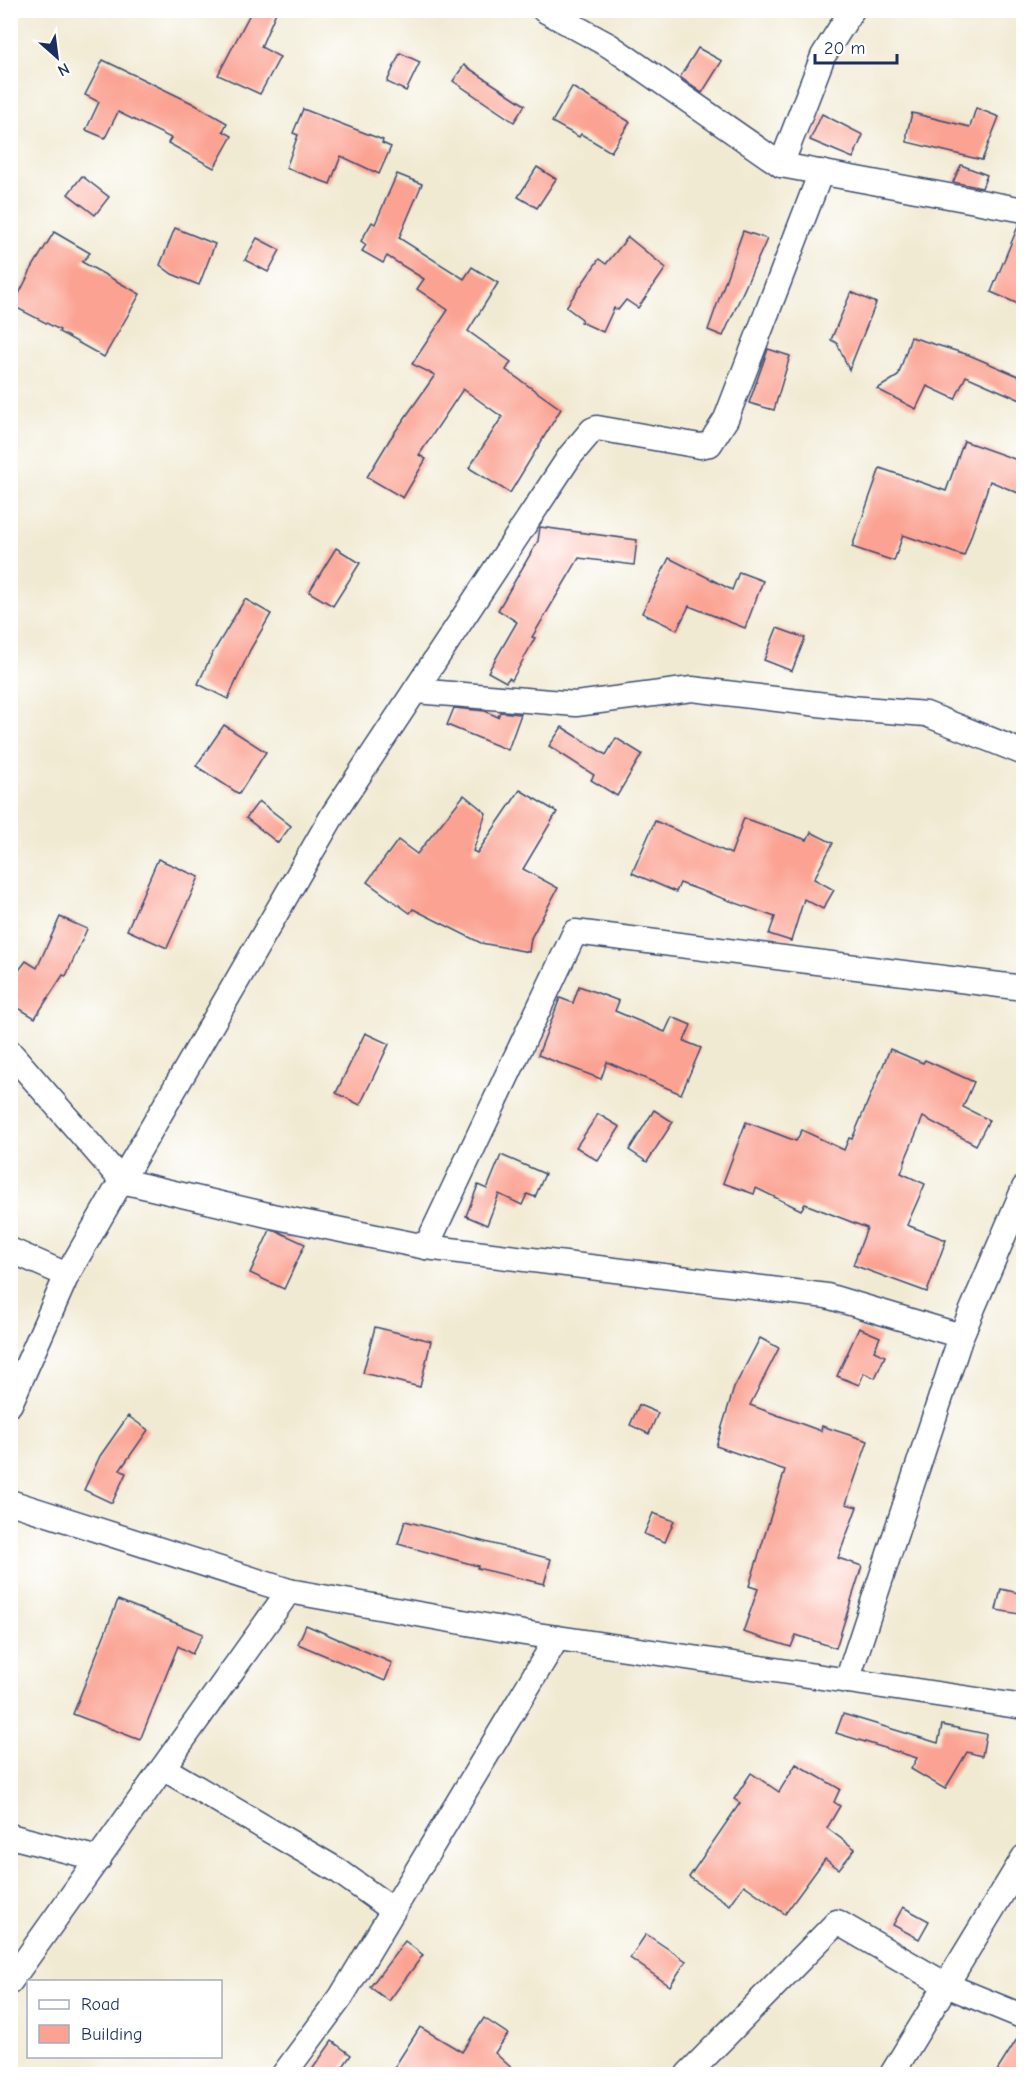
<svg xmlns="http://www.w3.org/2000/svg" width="1034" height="2085" viewBox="0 0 1034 2085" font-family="'Comic Neue',sans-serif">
<rect width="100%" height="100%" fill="#fff"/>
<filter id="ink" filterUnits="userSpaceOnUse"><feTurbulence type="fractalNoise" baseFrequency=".0167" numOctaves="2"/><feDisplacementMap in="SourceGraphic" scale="12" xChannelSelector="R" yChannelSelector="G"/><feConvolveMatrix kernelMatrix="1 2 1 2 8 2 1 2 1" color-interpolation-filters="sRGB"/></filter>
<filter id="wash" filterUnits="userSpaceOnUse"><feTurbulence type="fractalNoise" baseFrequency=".008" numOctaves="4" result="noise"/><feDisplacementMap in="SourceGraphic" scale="24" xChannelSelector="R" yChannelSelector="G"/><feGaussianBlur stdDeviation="1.35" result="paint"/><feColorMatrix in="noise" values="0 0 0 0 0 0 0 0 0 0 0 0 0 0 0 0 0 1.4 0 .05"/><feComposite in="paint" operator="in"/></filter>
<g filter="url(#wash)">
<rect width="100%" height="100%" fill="#f1ead3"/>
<g id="blocks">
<!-- building -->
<g fill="#fba292">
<path d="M 252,10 L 277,10 L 261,47 L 280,57 L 260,94 L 218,75 Z"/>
<path d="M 698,48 L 722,61 L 702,93 L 680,77 Z"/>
<path d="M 400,53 L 420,62 L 406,91 L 387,82 Z"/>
<path d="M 103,60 L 192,103 L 227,123 L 223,131 L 232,136 L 214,168 L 168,143 L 171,138 L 118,112 L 105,138 L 86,130 L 99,102 L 85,95 Z"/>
<path d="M 464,65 L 525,105 L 514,122 L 453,81 Z"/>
<path d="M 572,87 L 630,122 L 611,152 L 581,134 L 579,137 L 552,122 Z"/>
<path d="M 976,108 L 999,117 L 982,160 L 907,142 L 907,133 L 912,113 L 970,127 Z"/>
<path d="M 303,109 L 383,140 L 382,143 L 391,147 L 379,174 L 341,156 L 330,184 L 286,168 L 298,135 L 293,133 Z"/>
<path d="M 822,114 L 863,135 L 853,158 L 810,140 Z"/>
<path d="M 961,165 L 987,175 L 982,188 L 953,182 Z"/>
<path d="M 537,167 L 556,179 L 537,208 L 518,197 Z"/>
<path d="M 397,174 L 422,184 L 399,238 L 464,279 L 472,267 L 498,283 L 468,331 L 511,362 L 506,370 L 561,409 L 510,493 L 469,468 L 502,417 L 463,389 L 419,455 L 426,459 L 403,498 L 367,477 L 390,439 L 435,375 L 412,364 L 448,310 L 417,289 L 424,279 L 387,256 L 383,263 L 362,251 L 366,245 L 361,241 L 372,222 L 375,224 Z"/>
<path d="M 82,176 L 109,197 L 95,215 L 68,194 Z"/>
<path d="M 1019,224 L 1023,224 L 1023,306 L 991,292 Z"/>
<path d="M 175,228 L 215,244 L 199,285 L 172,274 L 160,265 Z"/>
<path d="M 743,231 L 767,239 L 723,336 L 708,330 Z"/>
<path d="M 54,232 L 90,253 L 82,262 L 140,294 L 104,357 L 59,332 L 60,330 L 13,306 L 32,268 Z"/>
<path d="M 628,237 L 666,268 L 638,308 L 626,300 L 618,310 L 614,308 L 603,332 L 581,322 L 582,319 L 566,307 L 599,259 L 606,264 Z"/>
<path d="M 257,238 L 280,250 L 268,272 L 245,260 Z"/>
<path d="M 851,292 L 876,303 L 849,370 L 837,343 L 831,340 Z"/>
<path d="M 911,337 L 969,355 L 1023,378 L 1023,401 L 966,376 L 955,399 L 927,386 L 916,409 L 877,389 L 898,376 Z"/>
<path d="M 768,349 L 790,356 L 774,410 L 749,403 Z"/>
<path d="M 964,441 L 1023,462 L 1023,495 L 990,481 L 964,556 L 903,535 L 894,561 L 852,547 L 880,468 L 946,491 Z"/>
<path d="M 540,527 L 637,540 L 634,565 L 579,558 L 532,637 L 535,638 L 512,680 L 509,678 L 506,682 L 488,672 L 517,622 L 498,610 L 538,541 Z"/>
<path d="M 336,548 L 360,563 L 333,606 L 309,592 Z"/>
<path d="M 669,558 L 732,590 L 739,572 L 763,581 L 745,628 L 689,606 L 677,630 L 642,613 Z"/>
<path d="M 245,599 L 271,614 L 250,650 L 228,699 L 198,684 L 212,654 Z"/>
<path d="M 777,628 L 805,638 L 792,671 L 764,660 Z"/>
<path d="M 454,708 L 485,711 L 498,717 L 500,712 L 521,714 L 508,750 L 447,725 Z"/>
<path d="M 224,725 L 266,752 L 239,794 L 196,766 Z"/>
<path d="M 562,727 L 606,755 L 616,738 L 642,754 L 617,796 L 591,780 L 594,775 L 549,746 Z"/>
<path d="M 520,790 L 557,812 L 523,869 L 558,888 L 531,938 L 529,952 L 481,943 L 413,909 L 410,913 L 367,882 L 398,840 L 417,854 L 464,795 L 486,813 L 473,851 L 477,853 Z"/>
<path d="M 259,801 L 291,826 L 278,843 L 246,818 Z"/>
<path d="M 744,818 L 807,840 L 811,832 L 833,843 L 814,879 L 834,890 L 823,909 L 804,899 L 791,941 L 769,934 L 775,917 L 680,883 L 676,892 L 632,873 L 655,821 L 731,854 Z"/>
<path d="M 158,859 L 199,877 L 167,948 L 127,930 Z"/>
<path d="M 60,917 L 87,929 L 66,976 L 63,975 L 35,1018 L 10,1003 L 10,982 L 26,961 L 37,968 Z"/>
<path d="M 579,986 L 619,1001 L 615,1011 L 665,1032 L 672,1017 L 691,1025 L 684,1041 L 701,1048 L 681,1094 L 607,1062 L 601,1079 L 538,1055 L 560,998 L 573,1003 Z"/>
<path d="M 365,1033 L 389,1044 L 360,1105 L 336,1093 Z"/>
<path d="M 890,1049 L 923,1063 L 925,1060 L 974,1082 L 963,1107 L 989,1120 L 976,1145 L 923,1117 L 905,1160 L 906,1160 L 901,1173 L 925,1184 L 907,1225 L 946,1240 L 927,1292 L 853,1265 L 867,1228 L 805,1204 L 801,1210 L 756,1188 L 754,1194 L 723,1183 L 746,1122 L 796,1141 L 802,1130 L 844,1150 L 849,1138 L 852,1139 Z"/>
<path d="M 654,1110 L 673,1122 L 647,1162 L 629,1150 Z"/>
<path d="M 598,1114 L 620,1127 L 598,1161 L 576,1147 Z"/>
<path d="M 501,1155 L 545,1174 L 535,1197 L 527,1194 L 522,1205 L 499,1194 L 487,1225 L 466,1216 L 478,1185 L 487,1189 Z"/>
<path d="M 270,1230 L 279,1232 L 305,1244 L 284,1289 L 250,1273 Z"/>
<path d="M 375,1327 L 431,1341 L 420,1387 L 363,1373 Z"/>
<path d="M 859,1328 L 880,1337 L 874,1351 L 885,1356 L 875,1378 L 864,1373 L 859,1385 L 837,1376 Z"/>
<path d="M 760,1338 L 779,1348 L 750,1405 L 821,1431 L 822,1426 L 868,1441 L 846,1504 L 857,1507 L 838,1558 L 862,1566 L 836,1648 L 796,1635 L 791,1647 L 743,1632 L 758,1589 L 749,1586 L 785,1470 L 716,1446 L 734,1388 Z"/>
<path d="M 639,1405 L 658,1413 L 649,1434 L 630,1425 Z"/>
<path d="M 128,1416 L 148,1430 L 120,1470 L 126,1473 L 112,1503 L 84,1490 L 100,1456 Z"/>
<path d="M 653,1513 L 674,1521 L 665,1542 L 644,1534 Z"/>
<path d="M 405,1521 L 551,1559 L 544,1584 L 477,1568 L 478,1566 L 398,1544 Z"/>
<path d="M 1001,1589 L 1023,1594 L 1019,1614 L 996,1610 Z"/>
<path d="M 118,1600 L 203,1634 L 192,1654 L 178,1646 L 140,1740 L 73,1714 Z"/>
<path d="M 306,1625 L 392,1663 L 385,1681 L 298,1644 Z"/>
<path d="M 843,1714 L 938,1743 L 942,1725 L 986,1734 L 982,1756 L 967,1752 L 945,1789 L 911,1769 L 917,1758 L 836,1733 Z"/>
<path d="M 796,1764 L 840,1789 L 834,1802 L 840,1806 L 827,1828 L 855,1849 L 839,1869 L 825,1859 L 785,1914 L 744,1885 L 730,1905 L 689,1877 L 740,1803 L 734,1799 L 751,1773 L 779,1792 Z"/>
<path d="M 903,1907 L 929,1921 L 919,1939 L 893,1925 Z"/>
<path d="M 646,1934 L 686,1961 L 670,1986 L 630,1958 Z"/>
<path d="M 405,1941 L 423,1955 L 389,2001 L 370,1987 Z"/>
<path d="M 484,2018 L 508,2034 L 495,2053 L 518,2074 L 390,2074 L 420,2027 L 462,2052 Z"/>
<path d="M 1022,2031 L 1023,2031 L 1023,2074 L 995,2074 Z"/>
<path d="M 332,2041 L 351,2055 L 338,2074 L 309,2074 Z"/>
</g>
</g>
</g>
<g filter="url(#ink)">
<use href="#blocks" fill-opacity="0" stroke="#3b4b70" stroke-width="1.5"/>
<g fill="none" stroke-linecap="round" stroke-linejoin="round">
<defs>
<g id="minor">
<path d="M 544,10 L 610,46 L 781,165 L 1024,210"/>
<path d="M 781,165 L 823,56 L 852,10"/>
<path d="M 415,691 L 576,704 L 692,689 L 851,708 L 926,714 L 1024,753"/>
<path d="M 10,1052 L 122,1181 L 272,1216 L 426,1247 L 827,1296 L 961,1336 L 847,1681"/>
<path d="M 426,1247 L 575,932 L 1024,988"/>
<path d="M 10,1250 L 67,1275"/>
<path d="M 961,1336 L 1024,1188"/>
<path d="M 10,1404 L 67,1275 L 334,813 L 570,456 L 592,430 L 597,428 L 700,446 L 710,444 L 726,419 L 821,172"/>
<path d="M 10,1502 L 289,1591 L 524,1633 L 1024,1707"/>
<path d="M 163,1768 L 337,1870 L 393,1910"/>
<path d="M 10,1836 L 99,1859"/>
<path d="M 10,1982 L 289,1591"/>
<path d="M 284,2074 L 341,1997 L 557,1638"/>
<path d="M 688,2074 L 837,1922 L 946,1985 L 1024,2017"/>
<path d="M 892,2074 L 1024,1857"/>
</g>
</defs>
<!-- minor casing -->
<use href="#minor" stroke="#3b4b70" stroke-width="27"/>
<!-- minor -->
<use href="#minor" stroke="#fff" stroke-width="24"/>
</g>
</g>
<!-- margin -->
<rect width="1034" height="2085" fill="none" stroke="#fff" stroke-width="36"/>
<!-- legend -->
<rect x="27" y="1980" width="195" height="78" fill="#ffffff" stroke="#a4acbf" stroke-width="1.5"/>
<rect x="39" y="2000" width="30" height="9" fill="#ffffff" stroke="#a4acbf" stroke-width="1.5"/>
<text x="81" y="2010" font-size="18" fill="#1b2f5e">Road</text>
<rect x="39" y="2025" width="30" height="18" fill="#fba292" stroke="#a4acbf" stroke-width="1.5"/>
<text x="81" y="2040" font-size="18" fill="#1b2f5e">Building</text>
<!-- north arrow -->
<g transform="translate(57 57) rotate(152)" stroke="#ffffff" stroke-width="4.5" paint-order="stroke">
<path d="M0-4.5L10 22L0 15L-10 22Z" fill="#1b2f5e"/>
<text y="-9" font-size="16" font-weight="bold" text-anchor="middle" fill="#1b2f5e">N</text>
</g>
<!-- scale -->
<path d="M815 54v9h82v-9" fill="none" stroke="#1b2f5e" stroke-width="3"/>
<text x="824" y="54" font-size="18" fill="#1b2f5e" stroke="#ffffff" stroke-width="4.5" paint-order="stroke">20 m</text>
</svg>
